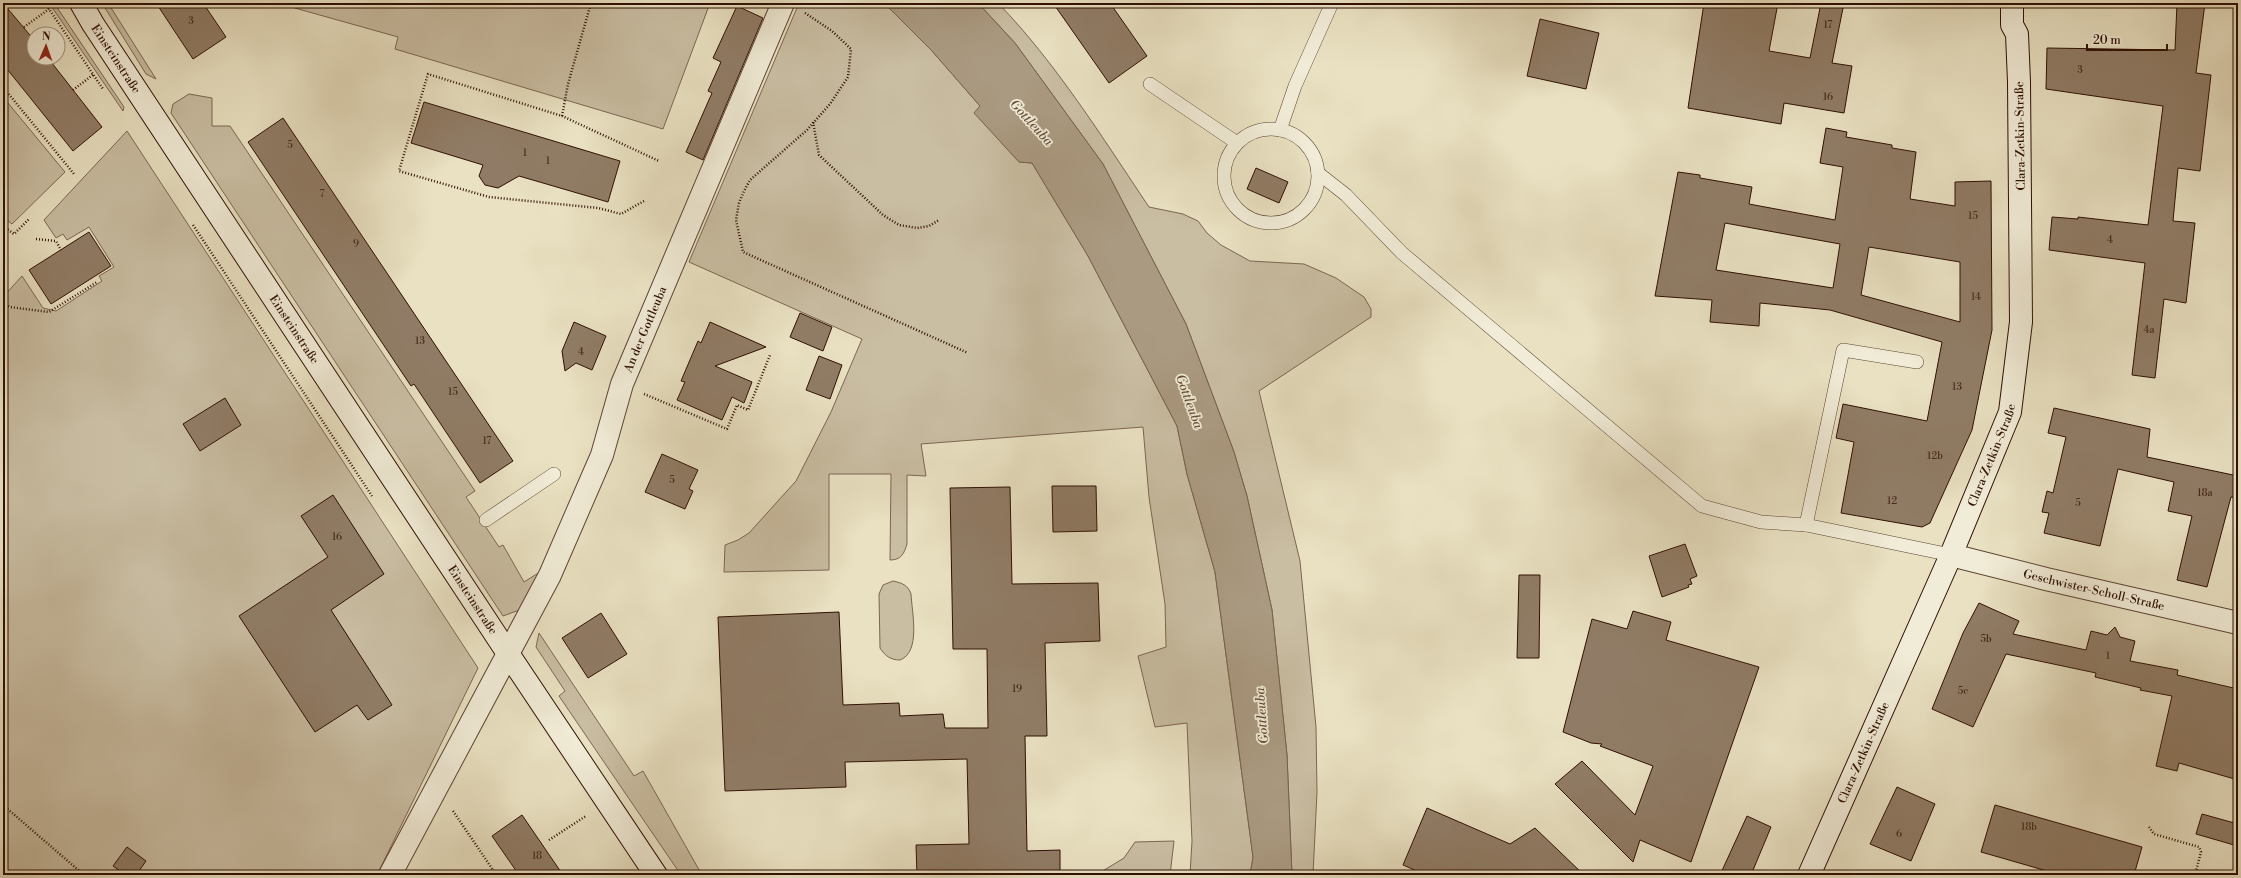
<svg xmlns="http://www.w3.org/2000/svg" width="2241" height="878" viewBox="0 0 2241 878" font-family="'Libre Bodoni',serif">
<rect width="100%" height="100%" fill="#e9e1c2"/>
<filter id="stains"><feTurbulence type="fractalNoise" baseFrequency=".005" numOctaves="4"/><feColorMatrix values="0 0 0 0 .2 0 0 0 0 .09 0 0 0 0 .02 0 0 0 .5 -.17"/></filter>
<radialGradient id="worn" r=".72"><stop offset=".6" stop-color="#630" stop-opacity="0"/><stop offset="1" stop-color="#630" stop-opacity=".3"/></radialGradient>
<!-- green -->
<g fill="#c9bda2" stroke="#7c6652">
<path d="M 49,3 L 54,3 L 124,107 L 123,111 Z"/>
<path d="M 102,3 L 108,3 L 156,79 L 146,74 Z"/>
<path d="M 277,3 L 710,3 L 663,129 L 395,49 L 398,37 Z"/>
<path d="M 799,3 L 884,3 L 932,51 L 980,106 L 975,113 L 1019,162 L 1032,163 L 1088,256 L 1177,426 L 1187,474 L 1215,572 L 1253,857 L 1250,875 L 1190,875 L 1192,841 L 1187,723 L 1155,727 L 1138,656 L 1166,647 L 1165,604 L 1149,497 L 1143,427 L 921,444 L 926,476 L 907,475 L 907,544 C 904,554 901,560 890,560 L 891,474 L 829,474 L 829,570 L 724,572 L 725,545 L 738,540 L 749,533 L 796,481 L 831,412 L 862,339 L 689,262 Z"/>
<path d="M 978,3 L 998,3 C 1056,63 1102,137 1149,207 L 1183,214 L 1198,221 L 1207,233 L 1221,245 L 1250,261 L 1304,264 L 1336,278 L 1364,297 L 1371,309 L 1371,317 L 1259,391 L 1300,561 L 1316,727 L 1317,792 L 1313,875 L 1292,875 L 1287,755 L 1272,610 L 1247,496 L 1234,452 L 1186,324 L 1103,164 L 1015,43 Z"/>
<path d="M 189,94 L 212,98 L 212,126 L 230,126 L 475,491 L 466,497 L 499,547 L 503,545 L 524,582 L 543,570 L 522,609 L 503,616 L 171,113 L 173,104 Z"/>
<path d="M 3,97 L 65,172 L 12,224 L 3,217 Z"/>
<path d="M 127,131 L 478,668 L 377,875 L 3,875 L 3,297 L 22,276 L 43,308 L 56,311 L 102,281 L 99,276 L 114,267 L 89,227 L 67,240 L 63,234 L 56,238 L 44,220 Z"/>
<path d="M 893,581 C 902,583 908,585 911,594 C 912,613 921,652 900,660 C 891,660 885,656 880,648 L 879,594 L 883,585 Z"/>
<path d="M 539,633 L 634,776 L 643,771 L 702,875 L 681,875 L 559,696 L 565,691 L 536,647 Z"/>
<path d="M 1174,841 L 1170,875 L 1096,875 L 1124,858 L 1135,842 Z"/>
</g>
<!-- water -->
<path fill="#aa9a81" stroke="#79624f" d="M 884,3 L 978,3 L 1015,43 L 1103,164 L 1186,324 L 1234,452 L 1247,496 L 1272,610 L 1287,755 L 1292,875 L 1250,875 L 1253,857 L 1215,572 L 1187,474 L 1177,426 L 1088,256 L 1032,163 L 1019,162 L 974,113 L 980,106 L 932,51 Z"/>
<!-- building -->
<g fill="#907c66" stroke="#2f0f03" fill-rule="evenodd">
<path d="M 3,3 L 34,40 L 34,58 L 48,58 L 102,127 L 73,151 L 3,64 Z"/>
<path d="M 156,3 L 203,3 L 226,37 L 193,59 Z"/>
<path d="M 1053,3 L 1110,3 L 1147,56 L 1109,83 Z"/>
<path d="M 1704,3 L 1778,3 L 1769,51 L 1810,58 L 1821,3 L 1844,3 L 1832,63 L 1852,66 L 1844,113 L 1784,103 L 1781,124 L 1688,108 Z"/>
<path d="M 2177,3 L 2205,3 L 2196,73 L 2211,75 L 2200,171 L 2178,168 L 2173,221 L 2195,223 L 2186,303 L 2164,299 L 2155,378 L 2132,375 L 2145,263 L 2049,250 L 2052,217 L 2078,219 L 2078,217 L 2148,225 L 2163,106 L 2046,89 L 2047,48 L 2175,50 Z"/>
<path d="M 737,6 L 763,18 L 703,160 L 686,152 L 712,93 L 708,91 L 721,62 L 713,58 Z"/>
<path d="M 1540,19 L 1599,33 L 1586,89 L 1527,76 Z"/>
<path d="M 424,102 L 620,161 L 608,202 L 519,176 L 498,188 L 485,185 L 479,176 L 483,165 L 411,143 Z"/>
<path d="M 283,118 L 513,461 L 480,483 L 414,384 L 411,386 L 248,142 Z"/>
<path d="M 1826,128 L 1847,132 L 1846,137 L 1892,145 L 1892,148 L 1916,152 L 1910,199 L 1955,206 L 1955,182 L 1991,181 L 1992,330 L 1972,430 L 1930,523 L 1922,527 L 1841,513 L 1854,442 L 1836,438 L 1843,404 L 1927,421 L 1942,342 L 1830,310 L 1760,303 L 1759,326 L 1710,322 L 1712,300 L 1655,296 L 1678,172 L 1700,175 L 1700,178 L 1752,187 L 1749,204 L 1835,220 L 1843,167 L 1820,163 ZM 1725,223 L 1840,244 L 1833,288 L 1716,270 ZM 1869,247 L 1960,262 L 1960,322 L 1861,295 Z"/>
<path d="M 1256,168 L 1288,182 L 1279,203 L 1247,189 Z"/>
<path d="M 89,232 L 111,266 L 51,304 L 29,270 Z"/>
<path d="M 800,313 L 832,327 L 823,351 L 790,337 Z"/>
<path d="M 574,322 L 606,336 L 592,370 L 576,363 L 565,371 L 562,351 Z"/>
<path d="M 710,322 L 766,347 L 715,366 L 752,382 L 744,403 L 732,397 L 722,420 L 677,400 L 685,382 L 681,381 L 698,341 L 701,343 Z"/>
<path d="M 819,356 L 842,365 L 830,399 L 806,390 Z"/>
<path d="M 225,398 L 241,425 L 200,451 L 183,424 Z"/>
<path d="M 2054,408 L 2150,429 L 2147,457 L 2238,476 L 2238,498 L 2231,497 L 2207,587 L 2177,580 L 2192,516 L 2168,511 L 2174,482 L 2118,469 L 2100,546 L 2044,533 L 2049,513 L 2042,512 L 2047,491 L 2053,493 L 2066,437 L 2048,433 Z"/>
<path d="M 662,454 L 698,470 L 689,489 L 693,491 L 685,509 L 645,492 Z"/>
<path d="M 1052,486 L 1096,486 L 1097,531 L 1053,532 Z"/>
<path d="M 1010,487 L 1012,584 L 1098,583 L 1100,641 L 1045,643 L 1047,736 L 1025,736 L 1027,851 L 1060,850 L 1060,875 L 917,875 L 916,845 L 969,844 L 967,759 L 845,762 L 846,787 L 725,791 L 718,617 L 839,612 L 843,705 L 899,703 L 900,716 L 943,714 L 945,728 L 988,728 L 987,649 L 953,649 L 950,488 Z"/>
<path d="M 333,495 L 384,574 L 331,610 L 392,705 L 368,720 L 357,705 L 315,732 L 239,616 L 328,557 L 301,516 Z"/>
<path d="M 1685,544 L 1697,576 L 1690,579 L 1692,584 L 1688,585 L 1689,587 L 1662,597 L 1649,556 Z"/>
<path d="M 1519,575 L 1540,575 L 1539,658 L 1517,658 Z"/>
<path d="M 1979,603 L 2019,621 L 2013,634 L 2086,650 L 2091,631 L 2107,635 L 2115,627 L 2120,637 L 2135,641 L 2130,661 L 2178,670 L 2177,675 L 2238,689 L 2238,780 L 2179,763 L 2177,771 L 2156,766 L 2172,696 L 2140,690 L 2141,688 L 2095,677 L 2096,673 L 2006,654 L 1973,727 L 1932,709 L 1963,633 Z"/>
<path d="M 1633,611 L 1671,622 L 1666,640 L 1759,667 L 1691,862 L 1640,840 L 1633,862 L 1555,784 L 1582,761 L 1635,815 L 1653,766 L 1600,746 L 1602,744 L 1591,743 L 1563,732 L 1592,619 L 1627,629 Z"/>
<path d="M 601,613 L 627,654 L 588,678 L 562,638 Z"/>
<path d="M 1897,787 L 1935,804 L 1911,861 L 1870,844 Z"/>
<path d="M 1995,805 L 2142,847 L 2134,875 L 2061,875 L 1981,852 Z"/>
<path d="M 1427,808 L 1510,844 L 1535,828 L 1584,875 L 1426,875 L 1403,865 Z"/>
<path d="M 2202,814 L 2238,824 L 2234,845 L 2196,834 Z"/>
<path d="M 522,815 L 563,875 L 519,875 L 492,836 Z"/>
<path d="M 1747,816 L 1771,827 L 1751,875 L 1720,875 Z"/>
<path d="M 127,847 L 146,861 L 136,875 L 126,875 L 113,866 Z"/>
</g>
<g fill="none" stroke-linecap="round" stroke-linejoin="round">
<defs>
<g id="service">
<path d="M 1150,84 L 1237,143"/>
<circle cx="1271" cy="176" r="47"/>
<path d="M 1280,130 L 1295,86 L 1332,3"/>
<path d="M 1318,173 L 1346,195 L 1402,253 L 1702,506 L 1761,522 L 1806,525 L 1951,555"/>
<path d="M 486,520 L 554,474"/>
<path d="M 1806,525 L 1843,350 L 1917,362"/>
</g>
<g id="minor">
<path id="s1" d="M 1951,555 L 2046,579 L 2238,623"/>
<path id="s2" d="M 390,875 L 550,575 L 602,455 L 622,384 L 783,3"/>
</g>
<g id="secondary">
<path id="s3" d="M 81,3 L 93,24 L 509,655 L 656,875"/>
<path id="s4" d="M 1809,875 L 1951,555 L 2010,412 L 2021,322 L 2019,82 L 2017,34 L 2012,25 L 2012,3"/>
</g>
</defs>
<!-- service casing -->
<use href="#service" stroke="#5e4433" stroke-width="14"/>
<!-- minor casing -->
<use href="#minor" stroke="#5e4433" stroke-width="24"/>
<!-- secondary casing -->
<use href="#secondary" stroke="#2f0f03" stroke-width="24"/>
<!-- path -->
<g stroke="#2f0f03" stroke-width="2.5" stroke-dasharray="1 2" stroke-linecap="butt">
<path d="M 45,3 L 103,89"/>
<path d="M 805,13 L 832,31 L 851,49 L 848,77 L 830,104 L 807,130 L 750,180 L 744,191 L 739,203 L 736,220 L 743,252 L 968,353"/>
<path d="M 24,27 L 49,9"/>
<path d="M 3,87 L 74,174"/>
<path d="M 73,90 L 94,74"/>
<path d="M 562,116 L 568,84 L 591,3"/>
<path d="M 813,122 L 819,155 L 883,215 L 899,225 L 917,228 L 929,226 L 939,220"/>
<path d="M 644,201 L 621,214 L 598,208 L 489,197 L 399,171 L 428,74 L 562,116 L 659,161"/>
<path d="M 193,225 L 372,496"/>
<path d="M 3,226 L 14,234 L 29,219"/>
<path d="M 36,239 L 56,241 L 61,250"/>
<path d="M 3,303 L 10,307 L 49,312 L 97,282"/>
<path d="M 644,394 L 727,429 L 737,405 L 748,410 L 770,355"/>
<path d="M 3,805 L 84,875"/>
<path d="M 453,811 L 493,870 L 490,875"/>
<path d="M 2149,827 L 2154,834 L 2199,847 L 2201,852 L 2195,875"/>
<path d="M 549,840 L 586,816"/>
<path d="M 493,870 L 497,875"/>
</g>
<!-- service -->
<use href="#service" stroke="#f1ecd7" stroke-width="13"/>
<!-- minor -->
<use href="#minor" stroke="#f1ecd7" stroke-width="22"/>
<!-- secondary -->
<use href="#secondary" stroke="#f1ecd7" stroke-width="22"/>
</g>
<g text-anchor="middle" stroke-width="3.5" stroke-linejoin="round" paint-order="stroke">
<!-- number labels -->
<g font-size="10" fill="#472a1c">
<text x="191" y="24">3</text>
<text x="1828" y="28">17</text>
<text x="2080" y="73">3</text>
<text x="1828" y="100">16</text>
<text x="290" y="148">5</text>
<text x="525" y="156">1</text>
<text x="548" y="164">1</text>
<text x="322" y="197">7</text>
<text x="1973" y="219">15</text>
<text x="2110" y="243">4</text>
<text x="356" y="247">9</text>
<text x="1976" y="300">14</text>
<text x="2149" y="333">4a</text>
<text x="420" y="344">13</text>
<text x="581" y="355">4</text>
<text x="1957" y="390">13</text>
<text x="453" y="395">15</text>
<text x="487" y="444">17</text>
<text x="1935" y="459">12b</text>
<text x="672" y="483">5</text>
<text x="2205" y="496">18a</text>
<text x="1892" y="504">12</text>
<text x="2078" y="506">5</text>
<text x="337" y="540">16</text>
<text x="1986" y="642">5b</text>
<text x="2108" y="659">1</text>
<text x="1017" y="692">19</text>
<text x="1963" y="694">5c</text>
<text x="2029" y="830">18b</text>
<text x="1899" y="837">6</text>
<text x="537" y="859">18</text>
</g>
<!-- street labels -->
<g font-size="12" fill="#2f0f03" stroke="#f1ecd7">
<text dy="4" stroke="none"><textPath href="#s3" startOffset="66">Einsteinstraße</textPath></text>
<text transform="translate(2020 136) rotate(-91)" y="4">Clara-Zetkin-Straße</text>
<text dy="4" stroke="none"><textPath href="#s2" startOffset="604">An der Gottleuba</textPath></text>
<text dy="4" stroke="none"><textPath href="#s3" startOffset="390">Einsteinstraße</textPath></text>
<text dy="4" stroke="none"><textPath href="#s4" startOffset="458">Clara-Zetkin-Straße</textPath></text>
<text dy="4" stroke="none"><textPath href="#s1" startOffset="147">Geschwister-Scholl-Straße</textPath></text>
<text dy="4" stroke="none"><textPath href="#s3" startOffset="714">Einsteinstraße</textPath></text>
<text dy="4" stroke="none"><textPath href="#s4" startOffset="134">Clara-Zetkin-Straße</textPath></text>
</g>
<!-- water labels -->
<g font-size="13" font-style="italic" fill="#664e3c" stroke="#f1ecd7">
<text transform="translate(1032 122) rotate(48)" y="5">Gottleuba</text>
<text transform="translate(1190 401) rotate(70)" y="5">Gottleuba</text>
<text transform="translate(1261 716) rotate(-94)" y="5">Gottleuba</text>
</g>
</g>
<!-- margin -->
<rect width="2241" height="878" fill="none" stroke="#e9e1c2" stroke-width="16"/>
<rect x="4" y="4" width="2233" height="870" fill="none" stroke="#2f0f03" stroke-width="2"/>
<rect x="8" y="8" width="2225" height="862" fill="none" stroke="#2f0f03"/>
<!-- north arrow -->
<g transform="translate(46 46) rotate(2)"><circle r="19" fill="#f1ecd7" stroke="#a39482"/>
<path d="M0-3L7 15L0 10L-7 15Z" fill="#8f2418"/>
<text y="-6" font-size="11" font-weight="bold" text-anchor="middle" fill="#2f0f03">N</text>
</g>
<!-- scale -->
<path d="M2087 44v6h80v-6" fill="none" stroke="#2f0f03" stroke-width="2"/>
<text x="2093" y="44" font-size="12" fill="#2f0f03" stroke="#f1ecd7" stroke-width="3" paint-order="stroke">20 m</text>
<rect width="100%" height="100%" filter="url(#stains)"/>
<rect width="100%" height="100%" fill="url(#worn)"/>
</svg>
